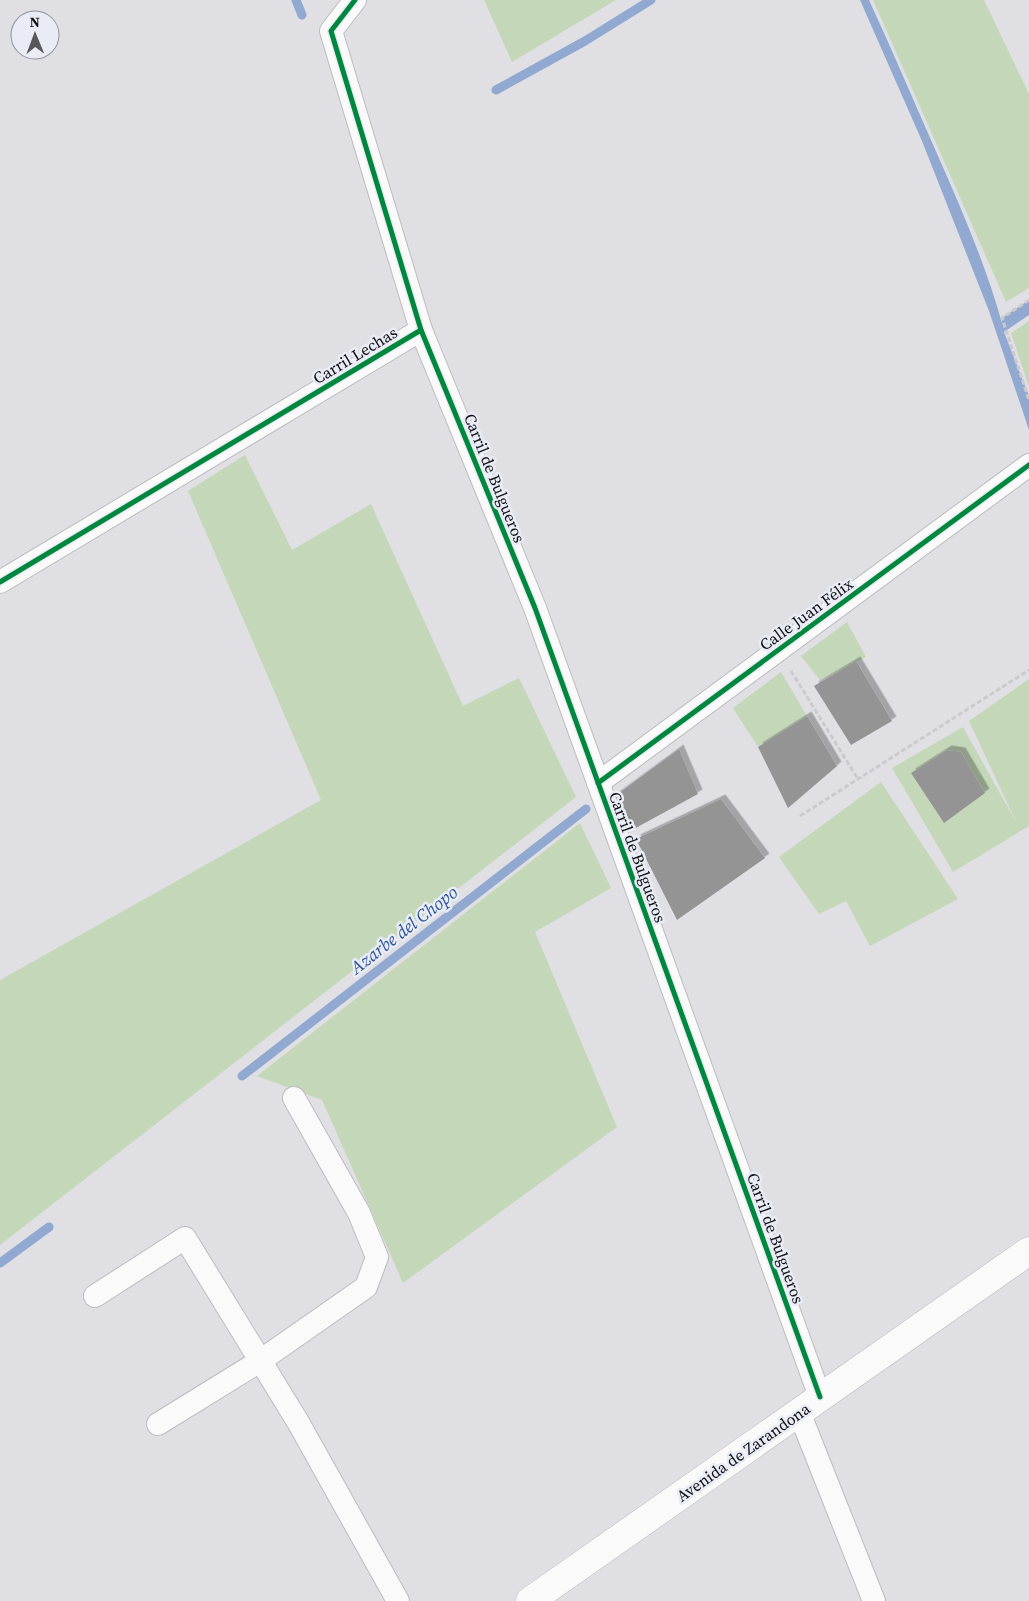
<svg xmlns="http://www.w3.org/2000/svg" width="1029" height="1601" viewBox="0 0 1029 1601" font-family="'Source Serif 4',serif">
<defs>
<filter id="shadow"><feDropShadow dx="4.5" dy="-4.5" stdDeviation="0" flood-color="#0004"/></filter>
</defs>
<rect width="100%" height="100%" fill="#dfdfe4"/>
<!-- green -->
<g fill="#c4d8b9">
<path d="M 484,0 L 616,0 L 512,62 Z"/>
<path d="M 873,0 L 984,0 L 1029,94 L 1029,288 L 1006,302 Z"/>
<path d="M 1029,321 L 1029,387 L 1011,333 Z"/>
<path d="M 245,455 L 292,550 L 371,504 L 463,706 L 519,678 L 576,797 L 0,1245 L 0,980 L 321,800 L 188,491 Z"/>
<path d="M 847,622 L 866,657 L 820,680 L 801,656 Z"/>
<path d="M 781,672 L 807,716 L 758,747 L 733,708 Z"/>
<path d="M 1029,679 L 1029,826 L 953,872 L 892,768 L 963,727 L 1016,822 L 969,721 Z"/>
<path d="M 881,782 L 958,899 L 870,946 L 846,901 L 819,914 L 779,857 Z"/>
<path d="M 580,823 L 611,888 L 535,932 L 617,1127 L 403,1283 L 322,1100 L 257,1076 Z"/>
</g>
<!-- water -->
<path fill="#91a8d0" d="M 860,0 L 869,0 C 893,52 915,104 938,156 C 962,210 986,266 1002,323 L 1002,318 L 1029,300 L 1029,315 L 1004,332 L 1029,396 L 1029,430 L 989,311 L 922,141 Z"/>
<g fill="none" stroke-linecap="round" stroke-linejoin="round">
<!-- stream -->
<g stroke="#91a8d0" stroke-width="9">
<path d="M 296,0 L 302,15"/>
<path d="M 496,90 L 585,41 L 651,0"/>
<path d="M 242,1076 L 586,809"/>
<path d="M 0,1263 L 49,1227"/>
</g>
</g>
<!-- building -->
<g fill="#959495" filter="url(#shadow)">
<path d="M 856,661 L 892,721 L 851,745 L 814,686 Z"/>
<path d="M 807,716 L 837,766 L 788,808 L 758,747 Z"/>
<path d="M 679,749 L 698,794 L 632,830 L 615,796 Z"/>
<path d="M 947,750 L 961,752 L 985,793 L 944,823 L 911,773 Z"/>
<path d="M 721,799 L 765,858 L 677,920 L 636,839 Z"/>
</g>
<g fill="none" stroke-linecap="round" stroke-linejoin="round">
<defs>
<g id="street">
<path d="M 421,330 L 535,608 L 820,1397"/>
<path d="M 0,582 L 421,330 L 331,31 L 355,0"/>
<path d="M 598,783 L 1029,465"/>
<path d="M 95,1296 L 185,1238 L 298,1422 L 398,1601"/>
<path d="M 799,1412 L 874,1601"/>
<path d="M 158,1424 L 260,1361 L 366,1287 L 377,1257 L 359,1213 L 294,1098"/>
</g>
<path id="secondary" d="M 530,1601 L 1029,1251"/>
</defs>
<!-- street casing -->
<use href="#street" stroke="#bcbcc0" stroke-width="24"/>
<!-- secondary casing -->
<use href="#secondary" stroke="#bcbcc0" stroke-width="29"/>
<!-- path -->
<g stroke="#cbcbcd" stroke-width="3" stroke-dasharray="5 2.5" stroke-linecap="butt">
<path d="M 1029,300 L 1002,318 L 1029,400"/>
<path d="M 791,671 L 858,779"/>
<path d="M 800,816 L 1029,670"/>
</g>
<!-- street -->
<use href="#street" stroke="#fafafb" stroke-width="22"/>
<!-- secondary -->
<use href="#secondary" stroke="#fafafb" stroke-width="28"/>
<defs>
<g id="cycleway">
<path d="M 421,330 L 535,608 L 820,1397"/>
<path d="M 0,582 L 421,330 L 331,31 L 355,0"/>
<path d="M 598,783 L 1029,465"/>
</g>
</defs>
<!-- cycleway casing -->
<use href="#cycleway" stroke="#e9ecf5" stroke-width="8"/>
<!-- cycleway -->
<use href="#cycleway" stroke="#00873e" stroke-width="5"/>
</g>
<g text-anchor="middle" stroke-width="5" stroke-linejoin="round" paint-order="stroke">
<!-- street labels -->
<g font-size="16" fill="#0f0f12" stroke="#e9ecf5">
<text transform="translate(355 355) rotate(-31)" y="6">Carril Lechas</text>
<text transform="translate(495 478) rotate(68)" y="6">Carril de Bulgueros</text>
<text transform="translate(806 614) rotate(-36)" y="6">Calle Juan Félix</text>
<text transform="translate(638 857) rotate(70)" y="6">Carril de Bulgueros</text>
<text transform="translate(776 1238) rotate(70)" y="6">Carril de Bulgueros</text>
<text transform="translate(743 1452) rotate(-35)" y="6">Avenida de Zarandona</text>
</g>
<!-- water labels -->
<g font-size="18" font-style="italic" fill="#2d5599" stroke="#e9ecf5">
<text transform="translate(404 930) rotate(-38)" y="6">Azarbe del Chopo</text>
</g>
</g>
<!-- north arrow -->
<g transform="translate(35 35) rotate(359)"><circle r="24" fill="#e9ecf5" stroke="#92949a"/>
<path d="M0-4L9 19L0 12L-9 19Z" fill="#58585c"/>
<text y="-8" font-size="14" font-weight="bold" text-anchor="middle" fill="#0f0f12">N</text>
</g>
</svg>
